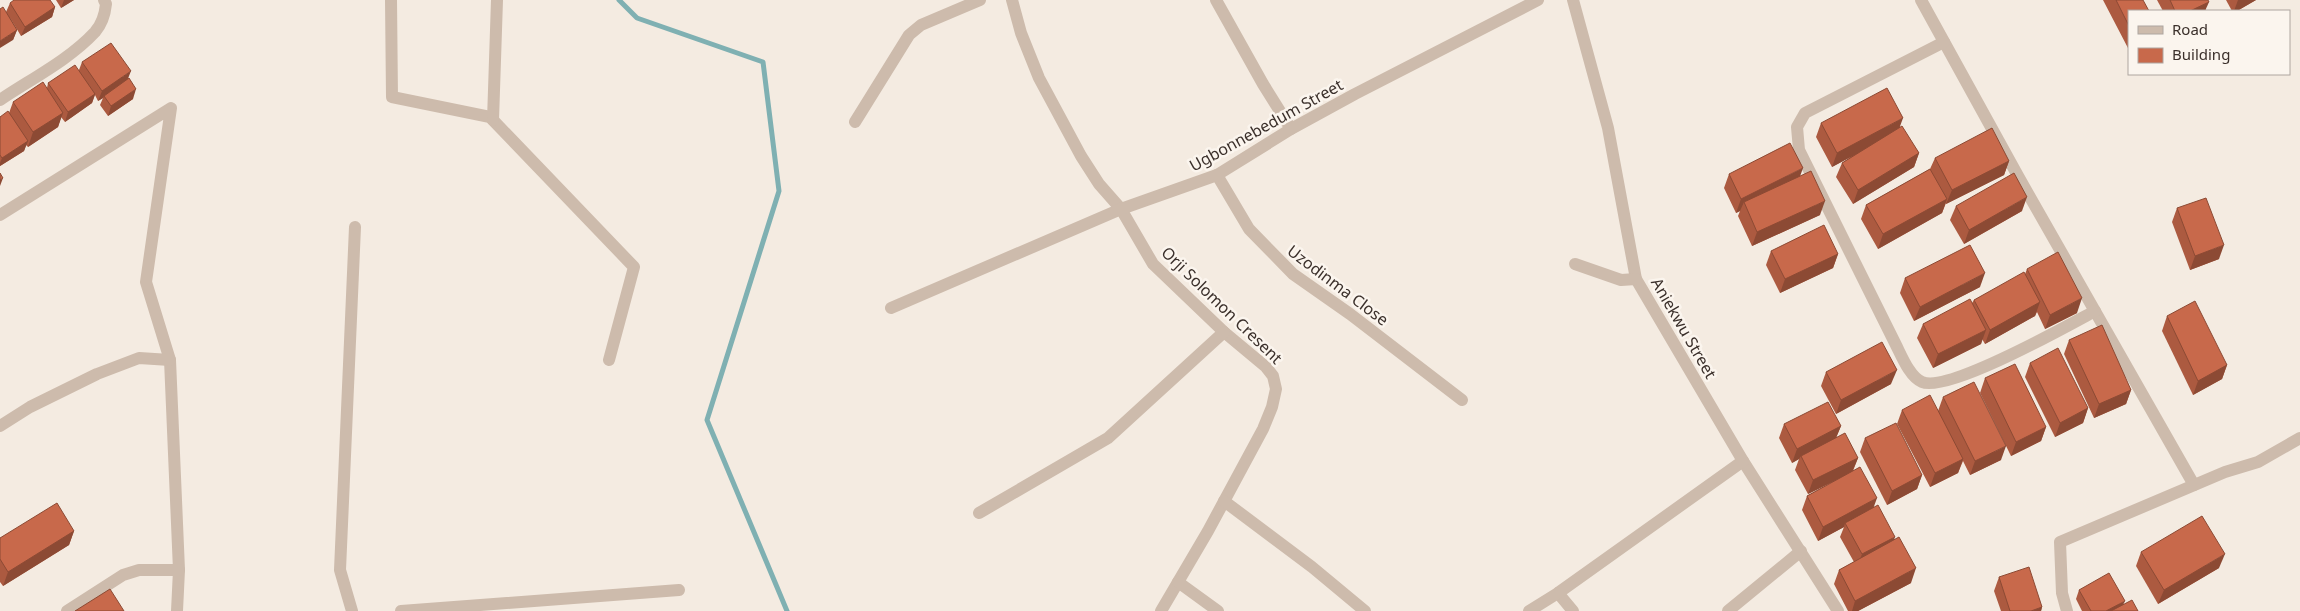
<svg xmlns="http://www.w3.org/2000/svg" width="2300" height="611" viewBox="0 0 2300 611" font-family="'Noto Sans',sans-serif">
<rect width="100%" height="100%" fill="#f4ebe1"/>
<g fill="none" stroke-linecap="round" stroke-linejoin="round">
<!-- stream -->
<path stroke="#7fb0b2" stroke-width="5" d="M 619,0 L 637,18 L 763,62 L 779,191 L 707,420 L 787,611"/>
<!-- street -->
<g stroke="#cdbbac" stroke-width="12">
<path d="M 391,0 L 392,97 L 490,117 L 634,267 L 609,360"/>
<path d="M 1012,0 L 1021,33 L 1039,78 L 1081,156 L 1099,184 L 1121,209 L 1153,264 L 1224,332 L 1266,367 L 1273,376 L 1276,389 L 1272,407 L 1263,429 L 1208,531 L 1161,611"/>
<path d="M 1216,0 L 1263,84 L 1291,129"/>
<path d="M 1573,0 L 1608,128 L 1636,279 L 1743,461 L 1838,611"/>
<path d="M 1921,0 L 2018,176 L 2194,485"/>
<path d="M 1944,42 L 1805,113 L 1797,127 L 1799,150 L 1896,345 C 1902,357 1910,377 1922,382 C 1948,393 2067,326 2095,311"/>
<path d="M 0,100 C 31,79 69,60 95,32 C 102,24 105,14 106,4 L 104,0"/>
<path d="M 493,120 L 497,0"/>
<path d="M 855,122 L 909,35 L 921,25 L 980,0"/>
<path d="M 1217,175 L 1249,229 L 1293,274 L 1350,314 L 1462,400"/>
<path d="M 0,215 L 171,108 L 146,282 L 170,360 L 179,570 L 177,611"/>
<path d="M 1575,264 L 1621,280 L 1636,279"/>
<path d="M 891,308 L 1121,209 L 1217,175 L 1291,129 L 1355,94 L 1538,0"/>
<path d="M 0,426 L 30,407 L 97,374 L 139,358 L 170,360"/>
<path d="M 1224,501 L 1312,567 L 1365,611"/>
<path d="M 979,513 L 1108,438 L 1224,332"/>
<path d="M 1178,582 L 1218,611"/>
<path d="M 1558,593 L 1573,611"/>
<path d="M 67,611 L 123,575 L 139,570 L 179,570"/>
<path d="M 352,611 L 340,570 L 355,227"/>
<path d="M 401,611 L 679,590"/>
<path d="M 1529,611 L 1558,593 L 1743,461"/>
<path d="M 1728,611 L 1801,551"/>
<path d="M 2067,611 L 2062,593 L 2060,542 L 2225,472 L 2258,462 L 2300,438"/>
</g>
</g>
<!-- wall -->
<g fill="#ac5a40">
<path d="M 56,0 L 74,0 L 61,8 Z"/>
<path d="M 2103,0 L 2143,0 L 2129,11 L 2129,50 Z"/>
<path d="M 2157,0 L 2208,0 L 2205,11 L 2163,11 Z"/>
<path d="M 2226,0 L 2256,0 L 2237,11 L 2232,11 Z"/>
<path d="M 10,3 L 55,7 L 52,17 L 21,36 L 9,16 L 17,30 L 13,40 L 6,12 Z"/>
<path d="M 82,62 L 128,79 L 133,99 L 108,116 L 100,105 L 103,98 L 98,101 L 95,95 L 92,103 L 65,122 L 61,117 L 58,127 L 28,147 L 26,145 L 24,151 L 0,166 L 0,117 L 9,113 L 13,102 L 47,88 L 48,83 L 79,70 Z"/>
<path d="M 1821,123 L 1900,127 L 1919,153 L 1914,167 L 1853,204 L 1836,177 L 1842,163 L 1852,156 L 1832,167 L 1816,137 Z"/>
<path d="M 1935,158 L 2009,161 L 2004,175 L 1946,204 L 1946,203 L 1942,213 L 1878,249 L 1861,219 L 1866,205 L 1930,169 Z"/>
<path d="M 1729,174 L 1800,176 L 1820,215 L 1752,246 L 1738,216 L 1740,211 L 1736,213 L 1724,188 Z"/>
<path d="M 1956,206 L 2022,211 L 1964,244 L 1950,220 Z"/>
<path d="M 2177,208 L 2219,259 L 2190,270 L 2172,222 Z"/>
<path d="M 1771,251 L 1838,254 L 1833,268 L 1780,293 L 1766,265 Z"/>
<path d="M 2027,269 L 2077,313 L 2045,329 L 2037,312 L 2035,316 L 1985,344 L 1982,339 L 1981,344 L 1933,368 L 1917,338 L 1923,324 L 1972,303 L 1974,300 L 2025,274 Z"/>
<path d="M 1905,278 L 1980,287 L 1914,321 L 1900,293 Z"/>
<path d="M 2167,316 L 2227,365 L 2222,379 L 2193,395 L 2162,331 Z"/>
<path d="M 2069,340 L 2131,390 L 2126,404 L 2094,418 L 2064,354 Z"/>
<path d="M 2030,363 L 2088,408 L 2083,423 L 2055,437 L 2025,377 Z"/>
<path d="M 1826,372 L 1891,384 L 1836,414 L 1821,386 Z"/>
<path d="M 1985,378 L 2046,427 L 2041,441 L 2011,456 L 1980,393 Z"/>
<path d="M 1943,397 L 2001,460 L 1970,475 L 1963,461 L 1958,473 L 1930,487 L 1897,424 L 1902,410 L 1938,411 Z"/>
<path d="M 1784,424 L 1841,426 L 1836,438 L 1858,458 L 1853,471 L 1873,508 L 1893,540 L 1911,583 L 1858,611 L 1848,611 L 1834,584 L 1839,570 L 1854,562 L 1840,537 L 1844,527 L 1818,541 L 1802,510 L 1807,496 L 1839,479 L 1808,494 L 1795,470 L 1799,459 L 1792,463 L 1779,438 Z"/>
<path d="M 1865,438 L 1922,475 L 1917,489 L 1887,505 L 1860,452 Z"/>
<path d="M 74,531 L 69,545 L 3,586 L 0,582 L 0,538 Z"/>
<path d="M 2141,552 L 2219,568 L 2158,604 L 2136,566 Z"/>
<path d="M 1999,577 L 2042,607 L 2041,611 L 2001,611 L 1994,591 Z"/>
<path d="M 2079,590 L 2123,605 L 2138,611 L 2082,611 L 2076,599 Z"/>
</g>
<!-- shaded-wall -->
<g fill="#8c4a34">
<path d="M 64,0 L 74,0 L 61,8 Z"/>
<path d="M 2238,0 L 2256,0 L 2237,11 L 2234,11 Z"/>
<path d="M 2209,2 L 2205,11 L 2190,11 Z"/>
<path d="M 55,7 L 52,17 L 21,36 L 25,27 Z"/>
<path d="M 17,30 L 13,40 L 0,48 L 0,41 Z"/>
<path d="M 131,71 L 127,81 L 104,96 L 103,98 L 98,101 L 102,91 Z"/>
<path d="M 136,89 L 133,99 L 108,116 L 111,106 Z"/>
<path d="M 95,94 L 92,103 L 65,122 L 68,112 Z"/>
<path d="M 63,113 L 58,127 L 28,147 L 33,132 Z"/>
<path d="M 1903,118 L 1898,132 L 1832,167 L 1837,153 Z"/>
<path d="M 28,141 L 24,151 L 0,166 L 0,163 L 2,158 Z"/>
<path d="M 1919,153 L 1914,167 L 1853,204 L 1858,190 Z"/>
<path d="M 2009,161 L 2004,175 L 1946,204 L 1952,190 Z"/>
<path d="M 1803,168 L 1798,182 L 1744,202 L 1740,211 L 1736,213 L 1741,199 Z"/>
<path d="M 3,178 L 0,186 L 0,180 Z"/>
<path d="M 2027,197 L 2022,211 L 1964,244 L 1969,230 Z"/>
<path d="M 1947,199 L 1942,213 L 1878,249 L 1883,234 Z"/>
<path d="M 1825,201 L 1820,215 L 1752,246 L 1757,232 Z"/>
<path d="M 2224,245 L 2219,259 L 2190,270 L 2195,256 Z"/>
<path d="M 1838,254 L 1833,268 L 1780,293 L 1785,279 Z"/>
<path d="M 1985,273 L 1980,287 L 1914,321 L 1920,307 Z"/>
<path d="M 2082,298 L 2077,313 L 2045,329 L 2050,315 Z"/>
<path d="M 2040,302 L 2035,316 L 1985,344 L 1990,330 Z"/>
<path d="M 1986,330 L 1981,344 L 1933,368 L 1938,354 Z"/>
<path d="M 2227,365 L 2222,379 L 2193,395 L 2198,381 Z"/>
<path d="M 1897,370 L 1891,384 L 1836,414 L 1841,400 Z"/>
<path d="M 2131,390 L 2126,404 L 2094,418 L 2099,404 Z"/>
<path d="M 2088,408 L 2083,423 L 2055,437 L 2060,423 Z"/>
<path d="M 1841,426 L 1835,440 L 1801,456 L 1799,459 L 1792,463 L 1797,449 Z"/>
<path d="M 2046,427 L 2041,441 L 2011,456 L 2016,442 Z"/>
<path d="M 2006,446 L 2001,460 L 1970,475 L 1975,461 Z"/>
<path d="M 1858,458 L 1852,472 L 1808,494 L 1813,480 Z"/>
<path d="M 1963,459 L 1958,473 L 1930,487 L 1935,473 Z"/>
<path d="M 1922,475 L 1917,489 L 1887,505 L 1892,491 Z"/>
<path d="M 1877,498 L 1872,512 L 1845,523 L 1844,527 L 1818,541 L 1823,527 Z"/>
<path d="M 74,531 L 69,545 L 3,586 L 8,572 Z"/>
<path d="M 1895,537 L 1890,551 L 1857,568 L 1862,554 Z"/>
<path d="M 2225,554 L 2219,568 L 2158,604 L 2164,590 Z"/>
<path d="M 1916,568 L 1911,583 L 1858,611 L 1852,611 L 1855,601 Z"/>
<path d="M 2125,601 L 2120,611 L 2106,611 Z"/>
<path d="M 2042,607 L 2041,611 L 2031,611 Z"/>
</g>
<!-- building -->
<g fill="#c8694b" stroke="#8c4a34">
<path d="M 14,0 L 50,0 L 55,7 L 25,27 L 10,3 Z"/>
<path d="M 2116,0 L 2143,0 L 2149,11 L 2129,11 L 2129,26 Z"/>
<path d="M 2170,0 L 2208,0 L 2209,2 L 2190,11 L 2175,11 Z"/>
<path d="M 3,7 L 17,30 L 0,41 L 0,9 Z"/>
<path d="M 111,43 L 131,71 L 102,91 L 82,62 Z"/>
<path d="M 75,65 L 95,94 L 68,112 L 48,83 Z"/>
<path d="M 129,78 L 136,89 L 111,106 L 104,96 Z"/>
<path d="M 43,82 L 63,113 L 33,132 L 13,102 Z"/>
<path d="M 1887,88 L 1903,118 L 1837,153 L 1821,123 Z"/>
<path d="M 8,111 L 28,141 L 2,158 L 0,155 L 0,117 Z"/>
<path d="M 1902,126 L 1919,153 L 1858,190 L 1842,163 Z"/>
<path d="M 1992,128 L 2009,161 L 1952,190 L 1935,158 Z"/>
<path d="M 1790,143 L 1803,168 L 1741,199 L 1729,174 Z"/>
<path d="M 1930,169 L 1947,199 L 1883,234 L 1866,205 Z"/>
<path d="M 1811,171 L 1825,201 L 1757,232 L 1744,202 Z"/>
<path d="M 0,173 L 3,178 L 0,180 Z"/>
<path d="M 2014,173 L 2027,197 L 1969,230 L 1956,206 Z"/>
<path d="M 2206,198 L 2224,245 L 2195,256 L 2177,208 Z"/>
<path d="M 1824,225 L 1838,254 L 1785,279 L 1771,251 Z"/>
<path d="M 1970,245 L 1985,273 L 1920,307 L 1905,278 Z"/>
<path d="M 2058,252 L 2082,298 L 2050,315 L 2027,269 Z"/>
<path d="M 2024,272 L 2040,302 L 1990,330 L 1974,300 Z"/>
<path d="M 1970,299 L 1986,330 L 1938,354 L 1923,324 Z"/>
<path d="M 2195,301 L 2227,365 L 2198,381 L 2167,316 Z"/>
<path d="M 2102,325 L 2131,390 L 2099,404 L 2069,340 Z"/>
<path d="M 1882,342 L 1897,370 L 1841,400 L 1826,372 Z"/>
<path d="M 2058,348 L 2088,408 L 2060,423 L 2030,363 Z"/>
<path d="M 2015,364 L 2046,427 L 2016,442 L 1985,378 Z"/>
<path d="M 1974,382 L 2006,446 L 1975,461 L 1943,397 Z"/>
<path d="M 1930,395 L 1963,459 L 1935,473 L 1902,410 Z"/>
<path d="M 1828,402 L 1841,426 L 1797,449 L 1784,424 Z"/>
<path d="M 1896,423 L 1922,475 L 1892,491 L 1865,438 Z"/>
<path d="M 1845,433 L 1858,458 L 1813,480 L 1801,456 Z"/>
<path d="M 1860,467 L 1877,498 L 1823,527 L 1807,496 Z"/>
<path d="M 57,503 L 74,531 L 8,572 L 0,559 L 0,538 Z"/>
<path d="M 1878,505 L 1895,537 L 1862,554 L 1845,523 Z"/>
<path d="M 2202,516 L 2225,554 L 2164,590 L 2141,552 Z"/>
<path d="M 1899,537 L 1916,568 L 1855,601 L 1839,570 Z"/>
<path d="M 2029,567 L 2042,607 L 2031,611 L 2010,611 L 1999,577 Z"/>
<path d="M 2109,573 L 2125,601 L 2106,611 L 2091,611 L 2079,590 Z"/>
<path d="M 110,589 L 124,611 L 75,611 Z"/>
<path d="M 2132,600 L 2138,611 L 2111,611 Z"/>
</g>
<g text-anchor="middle" stroke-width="5" stroke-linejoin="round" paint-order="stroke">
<!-- street labels -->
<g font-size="16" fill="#3b302b" stroke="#fbf5ee">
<text transform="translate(1266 125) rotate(-29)" y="6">Ugbonnebedum Street</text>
<text transform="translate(1338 285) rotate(37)" y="6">Uzodinma Close</text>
<text transform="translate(1222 305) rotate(44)" y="6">Orji Solomon Cresent</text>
<text transform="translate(1684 328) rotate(60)" y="6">Aniekwu Street</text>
</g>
</g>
<!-- legend -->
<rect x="2128" y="10" width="162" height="65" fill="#fbf5ee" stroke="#aea6a0"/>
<rect x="2138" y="26" width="25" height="8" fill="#cdbbac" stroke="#aea6a0"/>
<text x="2172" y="35" font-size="15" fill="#3b302b">Road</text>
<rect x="2138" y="48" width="25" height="15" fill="#c8694b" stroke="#aea6a0"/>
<text x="2172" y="60" font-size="15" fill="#3b302b">Building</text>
</svg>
